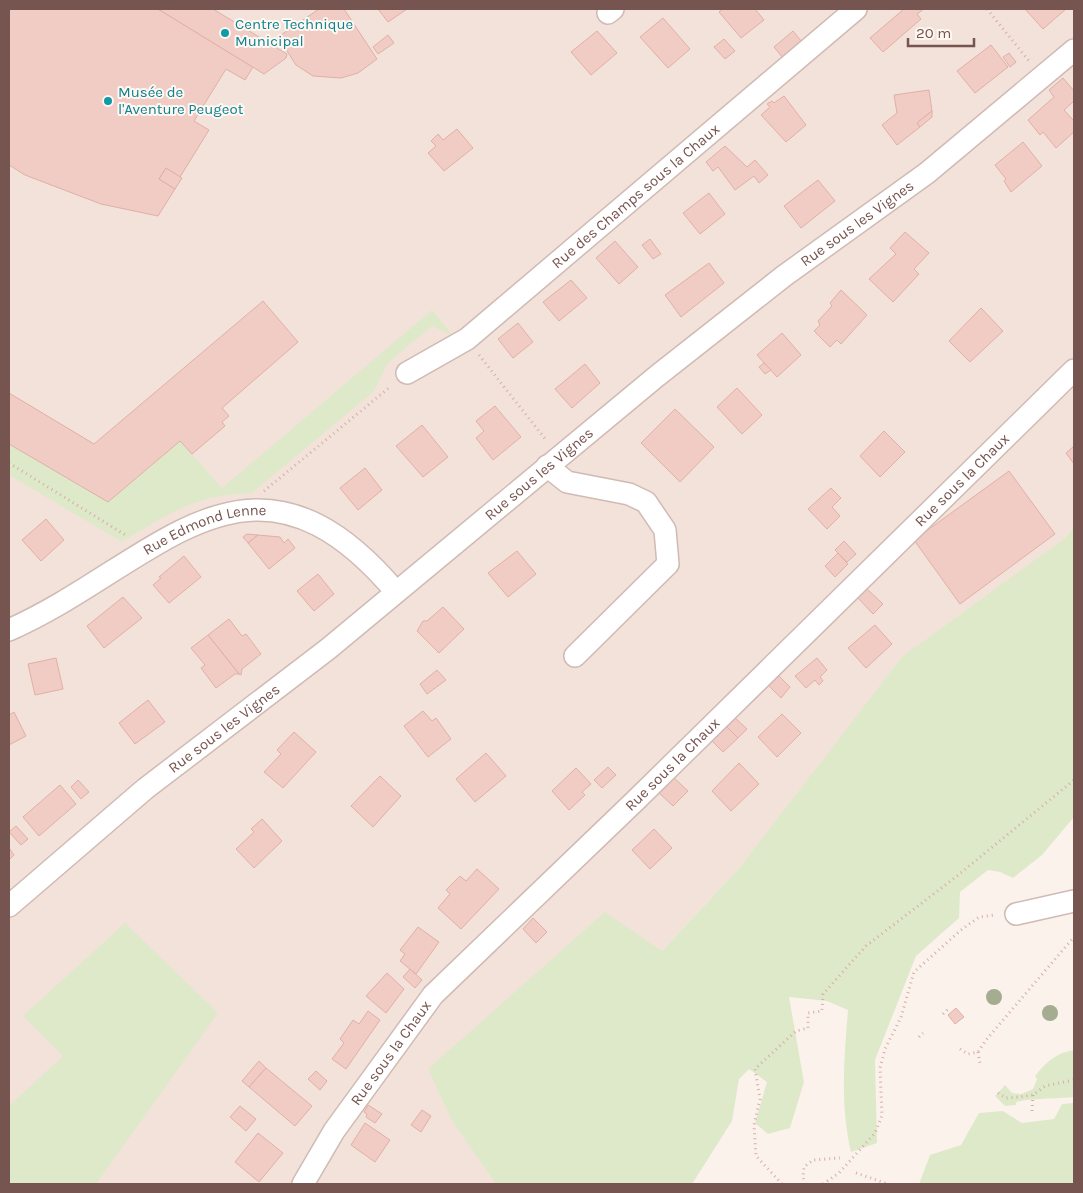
<svg xmlns="http://www.w3.org/2000/svg" width="1083" height="1193" viewBox="0 0 1083 1193" font-family="Karla,sans-serif">
<rect width="100%" height="100%" fill="#fcf2ec"/>
<!-- residential -->
<path fill="#f3e2da" d="M 9,9 L 1074,9 L 1074,526 L 1065,538 L 740,867 L 662,951 L 496,1184 L 9,1184 Z"/>
<!-- green -->
<g fill="#dee9ca">
<path d="M 432,310 L 453,336 L 432,326 L 388,363 L 373,392 L 252,493 C 197,494 167,514 122,542 L 9,475 L 9,444 L 108,502 L 180,441 L 222,488 Z"/>
<path d="M 1074,526 L 1074,817 L 1042,855 L 1013,878 L 1000,872 L 988,870 L 960,892 L 959,918 L 916,956 L 875,1060 L 877,1143 L 851,1152 C 840,1105 844,1058 848,1010 L 827,1001 L 789,997 L 804,1082 L 790,1128 L 768,1134 L 755,1123 L 767,1082 L 749,1069 L 739,1079 L 732,1121 L 692,1184 L 496,1184 L 451,1119 L 428,1069 L 605,912 L 662,951 L 740,867 L 902,657 L 1065,538 Z"/>
<path d="M 125,923 L 218,1013 L 96,1184 L 9,1184 L 9,1106 L 63,1056 L 23,1016 Z"/>
<path d="M 1074,1050 L 1074,1097 C 1058,1099 1030,1098 1016,1102 L 1016,1105 L 1005,1106 L 995,1096 L 1005,1085 L 1012,1093 L 1021,1094 L 1033,1089 L 1037,1079 L 1035,1076 C 1046,1062 1056,1053 1074,1050 Z"/>
<path d="M 1074,1103 L 1074,1184 L 919,1184 L 930,1155 L 961,1145 L 979,1113 L 1003,1111 L 1022,1123 L 1054,1119 L 1062,1104 Z"/>
</g>
<!-- building -->
<g fill="#f0ccc5" stroke="#e1afa6">
<path d="M 9,9 L 158,9 L 253,67 L 245,80 L 226,69 L 194,121 L 209,130 L 180,177 L 166,168 L 159,179 L 175,189 L 158,216 L 101,204 L 25,175 L 9,165 Z"/>
<path d="M 158,9 L 213,9 L 287,54 L 286,58 L 264,74 Z"/>
<path d="M 319,9 L 344,9 L 377,59 L 358,73 L 341,78 L 313,76 L 296,65 L 278,37 Z"/>
<path d="M 378,9 L 407,9 L 388,22 Z"/>
<path d="M 723,9 L 755,9 L 764,20 L 741,38 L 719,12 Z"/>
<path d="M 904,9 L 924,9 L 917,14 L 921,19 L 883,52 L 870,38 Z"/>
<path d="M 1025,9 L 1066,9 L 1043,29 Z"/>
<path d="M 663,18 L 690,49 L 668,68 L 640,37 Z"/>
<path d="M 597,31 L 617,53 L 591,75 L 571,52 Z"/>
<path d="M 793,31 L 802,42 L 783,58 L 774,47 Z"/>
<path d="M 388,35 L 394,43 L 378,54 L 373,47 Z"/>
<path d="M 724,39 L 735,51 L 725,59 L 714,47 Z"/>
<path d="M 991,45 L 1008,67 L 975,93 L 957,71 Z"/>
<path d="M 1009,53 L 1016,62 L 1010,67 L 1003,57 Z"/>
<path d="M 1063,78 L 1074,91 L 1074,101 L 1064,110 L 1074,121 L 1074,132 L 1056,148 L 1043,132 L 1040,135 L 1028,120 L 1054,97 L 1049,90 Z"/>
<path d="M 929,90 L 932,111 L 917,123 L 920,127 L 897,145 L 882,125 L 897,113 L 894,95 Z"/>
<path d="M 784,96 L 806,125 L 786,142 L 761,115 L 770,107 L 767,104 L 772,101 L 774,103 Z"/>
<path d="M 932,111 L 932,117 L 920,127 L 917,123 Z"/>
<path d="M 457,129 L 473,148 L 444,171 L 428,153 L 436,146 L 431,141 L 438,134 L 443,140 Z"/>
<path d="M 1023,142 L 1042,166 L 1011,192 L 1004,181 L 1006,179 L 995,165 Z"/>
<path d="M 725,146 L 747,167 L 755,160 L 768,175 L 759,183 L 754,176 L 735,190 L 718,167 L 713,171 L 706,162 Z"/>
<path d="M 166,168 L 182,178 L 175,189 L 159,179 Z"/>
<path d="M 818,180 L 835,201 L 801,228 L 784,206 Z"/>
<path d="M 709,193 L 725,214 L 700,234 L 683,213 Z"/>
<path d="M 905,232 L 929,253 L 914,269 L 919,274 L 893,302 L 869,279 L 896,254 L 890,248 Z"/>
<path d="M 650,239 L 661,254 L 653,259 L 642,245 Z"/>
<path d="M 615,241 L 638,267 L 619,284 L 596,258 Z"/>
<path d="M 709,263 L 724,283 L 681,317 L 665,295 Z"/>
<path d="M 571,280 L 587,298 L 559,321 L 543,302 Z"/>
<path d="M 841,290 L 867,315 L 841,344 L 837,340 L 830,347 L 814,331 L 820,325 L 818,321 L 832,306 L 830,303 Z"/>
<path d="M 263,301 L 298,342 L 222,408 L 229,416 L 222,422 L 225,426 L 192,454 L 180,441 L 108,502 L 9,444 L 9,393 L 94,444 Z"/>
<path d="M 981,308 L 1003,331 L 970,362 L 949,341 Z"/>
<path d="M 518,323 L 533,342 L 513,358 L 498,339 Z"/>
<path d="M 782,333 L 801,355 L 777,377 L 757,355 Z"/>
<path d="M 764,363 L 771,370 L 765,374 L 759,367 Z"/>
<path d="M 585,364 L 600,383 L 572,408 L 555,389 Z"/>
<path d="M 737,388 L 762,415 L 742,434 L 717,407 Z"/>
<path d="M 495,406 L 521,437 L 493,460 L 476,438 L 484,431 L 476,421 Z"/>
<path d="M 675,409 L 714,447 L 680,482 L 641,443 Z"/>
<path d="M 422,425 L 448,457 L 423,477 L 396,446 Z"/>
<path d="M 884,431 L 905,452 L 880,477 L 860,456 Z"/>
<path d="M 1074,446 L 1074,464 L 1066,453 Z"/>
<path d="M 365,468 L 382,490 L 358,510 L 340,488 Z"/>
<path d="M 1009,471 L 1055,534 L 960,604 L 914,540 Z"/>
<path d="M 831,488 L 841,498 L 832,507 L 840,516 L 827,529 L 808,509 Z"/>
<path d="M 46,519 L 64,540 L 41,561 L 22,540 Z"/>
<path d="M 247,534 L 258,535 L 248,543 L 243,537 Z"/>
<path d="M 258,535 L 280,537 L 284,543 L 288,539 L 295,548 L 269,569 L 248,543 Z"/>
<path d="M 844,541 L 856,554 L 847,562 L 835,550 Z"/>
<path d="M 517,551 L 536,574 L 508,597 L 488,573 Z"/>
<path d="M 838,553 L 848,564 L 835,577 L 825,566 Z"/>
<path d="M 184,556 L 201,577 L 169,603 L 153,585 L 161,578 L 159,577 Z"/>
<path d="M 318,574 L 334,594 L 314,611 L 297,591 Z"/>
<path d="M 867,589 L 883,604 L 873,614 L 858,598 Z"/>
<path d="M 123,597 L 142,618 L 104,648 L 87,626 Z"/>
<path d="M 443,607 L 464,629 L 439,653 L 417,631 L 423,621 L 427,621 Z"/>
<path d="M 229,619 L 242,636 L 246,634 L 261,654 L 242,669 L 241,675 L 239,674 L 208,635 Z"/>
<path d="M 875,625 L 892,644 L 866,668 L 848,648 Z"/>
<path d="M 208,635 L 239,674 L 235,674 L 216,688 L 201,668 L 205,665 L 191,648 Z"/>
<path d="M 56,658 L 63,689 L 35,695 L 28,664 Z"/>
<path d="M 817,658 L 827,670 L 820,677 L 823,681 L 819,685 L 815,680 L 806,688 L 795,676 Z"/>
<path d="M 437,670 L 446,680 L 427,694 L 420,684 Z"/>
<path d="M 776,673 L 790,687 L 781,698 L 766,683 Z"/>
<path d="M 148,700 L 165,722 L 135,744 L 119,723 Z"/>
<path d="M 423,711 L 432,721 L 436,718 L 451,739 L 428,757 L 404,726 Z"/>
<path d="M 14,712 L 26,736 L 9,745 L 9,715 Z"/>
<path d="M 782,714 L 801,733 L 777,757 L 758,737 Z"/>
<path d="M 733,716 L 747,729 L 738,738 L 724,724 Z"/>
<path d="M 724,724 L 738,738 L 723,752 L 710,739 Z"/>
<path d="M 294,732 L 316,752 L 283,788 L 264,772 L 281,754 L 277,750 Z"/>
<path d="M 486,753 L 506,776 L 475,802 L 456,779 Z"/>
<path d="M 739,763 L 759,784 L 731,811 L 712,791 Z"/>
<path d="M 608,767 L 616,775 L 602,788 L 594,780 Z"/>
<path d="M 576,768 L 591,784 L 582,792 L 585,795 L 569,810 L 552,791 Z"/>
<path d="M 380,776 L 401,796 L 373,827 L 351,806 Z"/>
<path d="M 672,776 L 688,791 L 673,806 L 657,791 Z"/>
<path d="M 78,780 L 89,792 L 81,799 L 71,787 Z"/>
<path d="M 60,785 L 76,804 L 39,836 L 23,817 Z"/>
<path d="M 262,819 L 282,841 L 254,868 L 236,849 L 254,832 L 251,829 Z"/>
<path d="M 16,826 L 28,839 L 21,845 L 9,832 Z"/>
<path d="M 654,829 L 672,848 L 650,869 L 632,850 Z"/>
<path d="M 9,848 L 14,855 L 9,860 Z"/>
<path d="M 477,869 L 499,889 L 461,929 L 438,908 L 450,894 L 446,890 L 460,876 L 466,881 Z"/>
<path d="M 533,918 L 547,932 L 536,943 L 523,929 Z"/>
<path d="M 418,927 L 439,942 L 416,974 L 400,961 L 405,954 L 400,950 Z"/>
<path d="M 410,969 L 422,980 L 415,988 L 403,977 Z"/>
<path d="M 387,973 L 404,989 L 386,1013 L 366,996 Z"/>
<path d="M 956,1008 L 964,1017 L 955,1024 L 948,1015 Z"/>
<path d="M 368,1011 L 380,1020 L 346,1069 L 332,1059 L 344,1043 L 340,1039 L 353,1020 L 359,1024 Z"/>
<path d="M 259,1061 L 266,1068 L 249,1087 L 242,1081 Z"/>
<path d="M 266,1068 L 312,1106 L 295,1126 L 249,1087 Z"/>
<path d="M 316,1071 L 327,1081 L 320,1090 L 308,1079 Z"/>
<path d="M 368,1105 L 382,1114 L 375,1123 L 366,1117 L 367,1114 L 364,1112 Z"/>
<path d="M 240,1106 L 256,1119 L 246,1131 L 230,1117 Z"/>
<path d="M 422,1110 L 431,1116 L 421,1132 L 411,1125 Z"/>
<path d="M 365,1123 L 390,1140 L 375,1162 L 351,1145 Z"/>
<path d="M 258,1133 L 283,1153 L 259,1182 L 235,1162 Z"/>
</g>
<g fill="none" stroke-linecap="round" stroke-linejoin="round">
<defs>
<g id="minor">
<path d="M 608,13 L 613,9"/>
<path id="s1" d="M 407,373 L 467,339 L 856,9"/>
<path d="M 547,466 L 567,482 L 629,494 L 646,502 L 665,530 L 668,564 L 575,656"/>
<path id="s2" d="M 9,630 C 156,565 249,418 396,592"/>
<path id="s3" d="M 9,906 L 145,789 L 328,649 L 657,376 L 784,276 L 927,173 L 1074,50"/>
<path d="M 1016,914 L 1074,901"/>
<path id="s4" d="M 303,1184 L 334,1131 L 433,995 L 635,801 L 1074,370"/>
</g>
</defs>
<!-- minor casing -->
<use href="#minor" stroke="#d0bab4" stroke-width="24"/>
<!-- path -->
<g stroke="#d5aea7" stroke-width="3" stroke-dasharray="1 4" stroke-linecap="butt">
<path d="M 987,9 L 1029,61"/>
<path d="M 479,355 L 546,440"/>
<path d="M 9,463 L 127,536"/>
<path d="M 264,491 L 390,387"/>
<path d="M 943,1014 L 949,1008"/>
<path d="M 919,1037 L 923,1033"/>
<path d="M 960,1049 L 968,1054 L 978,1052 L 986,1040 L 1074,937"/>
<path d="M 978,1052 L 980,1064"/>
<path d="M 998,1093 L 1006,1098 L 1019,1097 L 1033,1095 L 1045,1086 L 1074,1080"/>
<path d="M 1032,1111 L 1033,1095"/>
<path d="M 856,1173 L 888,1184"/>
<path d="M 782,1184 L 756,1156 L 754,1125 L 760,1099 L 755,1069 L 796,1031 L 808,1028 L 808,1013 L 822,1011 L 823,994 L 866,946 L 957,876 L 1074,780"/>
<path d="M 805,1184 L 803,1177 L 804,1167 L 813,1160 L 840,1158"/>
<path d="M 823,1184 L 839,1173 L 875,1133 L 882,1116 L 880,1068 L 885,1049 L 901,1017 L 914,972 L 961,930 L 979,917 L 995,915"/>
</g>
<!-- minor -->
<use href="#minor" stroke="#fff" stroke-width="21"/>
</g>
<!-- trees -->
<g fill="#a5ad90">
<circle cx="994" cy="997" r="8"/>
<circle cx="1050" cy="1013" r="8"/>
</g>
<!-- markers -->
<g fill="#0f9aa8" stroke="#fef7f2" stroke-width="2">
<circle cx="225" cy="33" r="5"/>
<circle cx="108" cy="101" r="5"/>
</g>
<g text-anchor="middle" stroke-width="4" stroke-linejoin="round" paint-order="stroke">
<!-- culture labels -->
<g font-size="15" fill="#0d838f" stroke="#fef7f2" text-anchor="start">
<text x="235" y="29">Centre Technique<tspan x="235" dy="17">Municipal</tspan></text>
<text x="118" y="97">Musée de<tspan x="118" dy="17">l'Aventure Peugeot</tspan></text>
</g>
<!-- street labels -->
<g font-size="15" fill="#76544f" stroke="#fef7f2">
<text dy="5" stroke="none"><textPath href="#s1" startOffset="290">Rue des Champs sous la Chaux</textPath></text>
<text dy="5" stroke="none"><textPath href="#s3" startOffset="1089">Rue sous les Vignes</textPath></text>
<text dy="5" stroke="none"><textPath href="#s3" startOffset="684">Rue sous les Vignes</textPath></text>
<text dy="5" stroke="none"><textPath href="#s4" startOffset="968">Rue sous la Chaux</textPath></text>
<text dy="5" stroke="none"><textPath href="#s2" startOffset="222">Rue Edmond Lenne</textPath></text>
<text dy="5" stroke="none"><textPath href="#s3" startOffset="279">Rue sous les Vignes</textPath></text>
<text dy="5" stroke="none"><textPath href="#s4" startOffset="562">Rue sous la Chaux</textPath></text>
<text dy="5" stroke="none"><textPath href="#s4" startOffset="158">Rue sous la Chaux</textPath></text>
</g>
</g>
<!-- border -->
<rect width="1083" height="1193" fill="none" stroke="#76544f" stroke-width="20"/>
<!-- scale -->
<path d="M908 38v8h66v-8" fill="none" stroke="#76544f" stroke-width="2.5"/>
<text x="916" y="38" font-size="15" fill="#76544f" stroke="#fef7f2" stroke-width="4" paint-order="stroke">20 m</text>
</svg>
